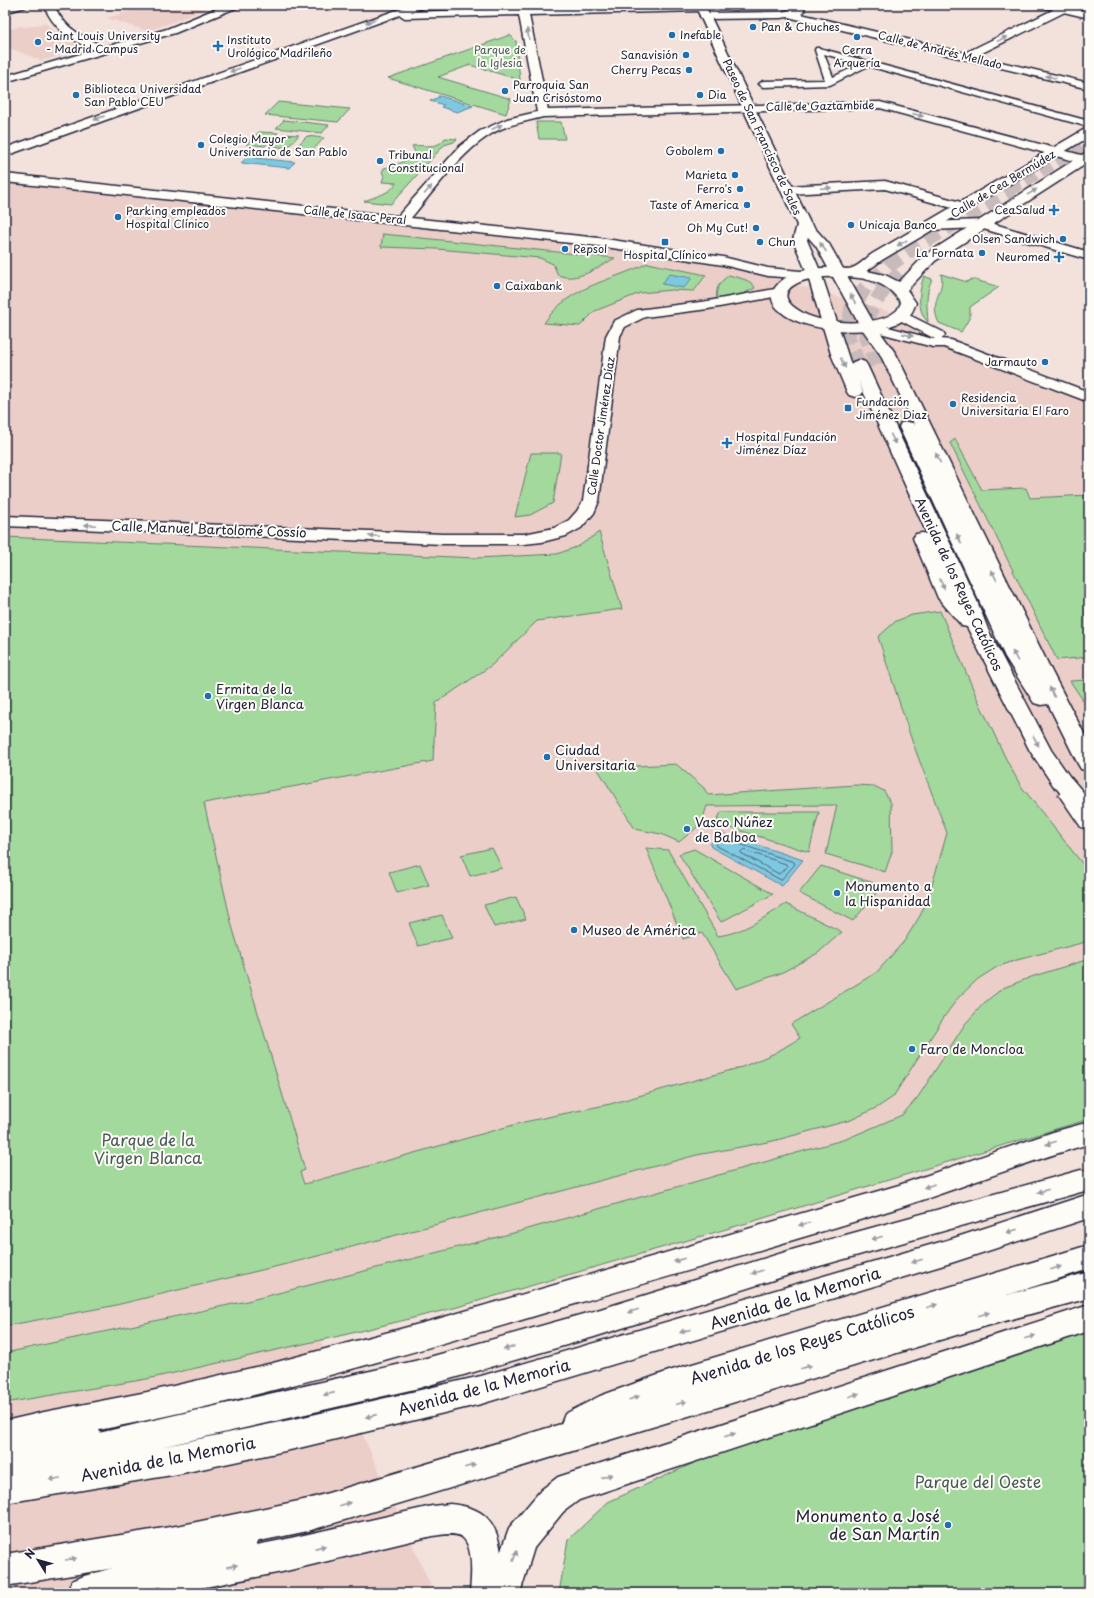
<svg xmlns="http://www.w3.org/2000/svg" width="1094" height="1598" viewBox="0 0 1094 1598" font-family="'Playpen Sans',sans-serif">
<rect width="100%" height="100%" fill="#f3e1dc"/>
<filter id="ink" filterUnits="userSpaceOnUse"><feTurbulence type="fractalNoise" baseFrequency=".025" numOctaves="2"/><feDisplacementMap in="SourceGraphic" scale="8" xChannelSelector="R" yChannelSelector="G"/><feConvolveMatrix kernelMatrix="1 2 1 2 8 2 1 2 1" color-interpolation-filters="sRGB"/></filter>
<g filter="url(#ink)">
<!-- built -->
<g fill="#eccec9">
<path d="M 132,5 L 214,5 L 181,19 L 147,31 L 107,18 L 139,8 Z"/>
<path d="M 45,23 L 56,33 L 82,48 L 42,61 L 5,46 L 5,31 L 21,26 L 26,27 Z"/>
<path d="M 5,178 L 672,252 L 746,270 L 901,315 L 944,338 L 946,343 L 1089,397 L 1089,1118 L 311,1320 L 430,1584 L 428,1593 L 5,1593 Z"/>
</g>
<!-- green -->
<g fill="#a3d99d" stroke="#627e6c">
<path d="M 510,35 L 516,41 L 520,80 L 470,65 L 438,77 L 511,99 L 506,114 L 388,78 Z"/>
<path d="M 278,102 L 350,109 L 338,122 L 265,115 Z"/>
<path d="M 284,120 L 329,125 L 322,133 L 276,128 Z"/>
<path d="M 536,122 L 561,122 L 565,139 L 539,139 Z"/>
<path d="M 259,132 L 278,133 L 265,146 L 246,144 Z"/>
<path d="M 283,134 L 299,135 L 287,148 L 270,146 Z"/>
<path d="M 307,136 L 324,138 L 313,150 L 295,148 Z"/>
<path d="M 445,138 L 457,139 L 454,142 L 444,145 L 391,204 L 364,201 C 374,197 392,193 396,183 L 382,182 L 384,176 L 382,172 L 384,168 C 397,165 406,162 415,152 L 412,146 C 423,144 438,150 445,138 Z"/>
<path d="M 383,234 L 615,258 C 599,267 577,283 558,275 L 553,264 L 540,258 L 437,249 L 381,247 Z"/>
<path d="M 648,263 L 706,275 L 694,291 L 671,290 L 640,293 L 595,311 L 580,326 L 544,323 C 570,285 609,282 648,263 Z"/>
<path d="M 941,274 L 967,282 L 972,279 L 999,287 L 970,307 L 970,317 L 961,332 L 939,323 C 928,301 946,290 941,274 Z"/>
<path d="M 729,275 C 737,278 752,279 755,288 L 743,294 L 717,299 C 715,287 720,282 729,275 Z"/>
<path d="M 924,276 L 932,279 C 925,293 927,307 928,322 C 916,310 919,291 924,276 Z"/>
<path d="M 955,439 L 982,490 L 1026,488 L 1030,498 L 1089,495 L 1089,657 L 1057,660 L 950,443 Z"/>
<path d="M 531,453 L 561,453 L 553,503 L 530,515 L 515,517 Z"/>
<path d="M 599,532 L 622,609 L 537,621 L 492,665 L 436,703 L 433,761 L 204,803 L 232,926 L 305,1170 L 300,1172 L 304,1184 L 524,1122 L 610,1104 L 742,1067 L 775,1053 L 800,1038 L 791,1024 L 877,972 L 905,940 L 921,914 L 930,892 L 947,833 L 912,741 L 878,637 L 896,621 L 912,615 L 940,611 L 977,698 L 1008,763 L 1021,786 L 1089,872 L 1089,941 L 1017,960 L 997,967 L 978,979 L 958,998 L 944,1017 L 893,1097 L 878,1107 L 851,1120 L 773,1141 L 697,1155 L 295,1262 L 112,1306 L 5,1326 L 5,537 L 476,558 L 557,554 L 579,546 Z"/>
<path d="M 1089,680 L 1089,709 L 1070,681 Z"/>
<path d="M 676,764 L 704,788 L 708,795 L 855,785 L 874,786 L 884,791 L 891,803 L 892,852 L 885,872 L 826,854 L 837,805 L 707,806 L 701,824 L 679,842 L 661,834 L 635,829 L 597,768 Z"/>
<path d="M 721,812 L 819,812 L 809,852 L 716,823 Z"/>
<path d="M 492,848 L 502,868 L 470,876 L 461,855 Z"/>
<path d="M 646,848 L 668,850 L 718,936 C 743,933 765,917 786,904 L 842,932 L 818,953 L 781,973 L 736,989 L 702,933 L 683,939 Z"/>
<path d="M 694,849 L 773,894 L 721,922 L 679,854 Z"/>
<path d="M 420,864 L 429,885 L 397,893 L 389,872 Z"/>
<path d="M 821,866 L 880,885 L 874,896 L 853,921 L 799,893 Z"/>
<path d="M 516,897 L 526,919 L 494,927 L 484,905 Z"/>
<path d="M 442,915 L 452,938 L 418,946 L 409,923 Z"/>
<path d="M 1089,959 L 1089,1119 L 754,1221 L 454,1308 L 348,1334 L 147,1379 L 5,1403 L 5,1353 L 247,1301 L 517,1232 L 846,1139 L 902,1115 L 918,1097 L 965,1024 L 985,1002 L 1003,988 L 1034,976 Z"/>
<path d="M 1089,1329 L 1089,1593 L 559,1593 L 568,1540 L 608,1502 L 720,1451 Z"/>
</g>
<!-- water -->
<g fill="#7fc9e0" stroke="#5a869e">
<path d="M 438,96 L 440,96 L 473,106 L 457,112 L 441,107 L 444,105 L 430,101 L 439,97 Z"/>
<path d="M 247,157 L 295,162 L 289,168 L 241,163 Z"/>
<path d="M 669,274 L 692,278 L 684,288 L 662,284 Z"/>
<path d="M 719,834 L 724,834 L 803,860 L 782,886 L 711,847 L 710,844 Z"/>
</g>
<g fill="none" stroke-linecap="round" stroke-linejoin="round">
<!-- shore -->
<g stroke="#47657d" stroke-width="1">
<path d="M 721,838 L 794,862 L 795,864 L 781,880 L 717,846 L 716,843 Z"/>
<path d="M 743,850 L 786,864 L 787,867 L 779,874 L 741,853 Z"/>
</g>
<!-- primary-tunnel-far1 -->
<path stroke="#c9bbbc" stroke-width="12" stroke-dasharray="12 6" stroke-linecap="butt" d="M 1010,190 L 1089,142"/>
<!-- primary-tunnel -->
<g stroke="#c9bbbc" stroke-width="15" stroke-dasharray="15 8" stroke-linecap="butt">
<path d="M 859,365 L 848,338 L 851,310 L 865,288 L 889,265 L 917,246 L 1012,189"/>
<path d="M 877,365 L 866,338 L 869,313 L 882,292 L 900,273"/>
</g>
<defs>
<path id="pedestrian" d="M 816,48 L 819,48 L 1089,121 L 1089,127 L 868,66 L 830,85 L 763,87 L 759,84 L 763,81 L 825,80 L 815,50 ZM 824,54 L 860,64 L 833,77 Z"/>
<g id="minor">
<path d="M 11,5 L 26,5 L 25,7 L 5,13 L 5,7 Z"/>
<path d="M 44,5 L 54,5 C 64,29 83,37 105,47 L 167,29 L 225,5 L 239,5 L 238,7 L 175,33 L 5,82 L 5,76 L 94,50 C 71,40 53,29 44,5 Z"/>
<path d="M 411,5 L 426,5 L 425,7 L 410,12 L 523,8 L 702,5 L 707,8 L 702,11 L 529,15 L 548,110 L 880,102 L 1089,157 L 1089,165 L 880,108 L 543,117 C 524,122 504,125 488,136 C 461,153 432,193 411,218 L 599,238 L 723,257 L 768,268 L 811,272 L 813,275 L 811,278 L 806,279 L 768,276 L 723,265 L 599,246 L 5,182 L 5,174 L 398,216 L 460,146 L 480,131 L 507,119 L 537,112 L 519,15 L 405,18 L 400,15 L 5,156 L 5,148 Z"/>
<path d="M 796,5 L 805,6 L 804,11 L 801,14 L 965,53 L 1063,5 L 1076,5 L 1075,7 L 976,56 L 1089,83 L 1089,89 L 788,17 L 781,18 L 705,19 L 700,16 L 705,13 L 781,12 L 794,9 Z"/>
<path d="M 885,181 L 968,204 L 969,207 L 968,210 L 963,211 L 885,189 L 787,194 L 783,193 L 781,190 L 783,187 L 787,186 Z"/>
<path d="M 981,220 L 1089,252 L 1089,260 L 980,228 L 930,230 L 925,229 L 923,226 L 925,223 L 930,222 Z"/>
<path d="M 780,288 L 785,289 L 787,292 L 785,295 L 708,309 L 645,317 L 625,327 L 620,336 L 599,501 L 594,513 L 581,528 L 566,536 L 542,542 L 524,544 L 443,544 L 5,526 L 5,516 L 443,534 L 524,534 L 554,528 L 569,520 L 577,511 L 583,501 L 606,336 L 614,321 L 637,310 L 708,301 Z"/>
<path d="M 901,311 L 943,332 L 945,335 L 941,339 L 951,340 L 1089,392 L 1089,402 L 944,347 L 933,347 L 865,329 L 863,326 L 865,323 L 870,322 L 933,339 L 935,339 L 896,318 L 894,315 L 896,312 Z"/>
<path d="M 450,1504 C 462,1505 476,1508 485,1516 C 504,1533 503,1570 502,1593 L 470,1593 C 471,1579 475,1543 460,1536 C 452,1532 441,1535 432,1536 L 282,1572 L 185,1591 L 171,1592 L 160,1587 L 155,1576 L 160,1565 L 171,1560 L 185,1559 L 282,1540 L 432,1506 Z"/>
</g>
<g id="tertiary">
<path d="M 1041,5 L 1060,5 L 1089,12 L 1089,18 L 1042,7 Z"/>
<path d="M 1089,128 L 1089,137 L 882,260 L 867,271 L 885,275 L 899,282 L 925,255 L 1085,153 L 1089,152 L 1089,162 L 935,261 L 907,290 L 916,303 C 914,307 912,314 908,317 C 883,338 811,333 785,315 C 780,311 773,306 772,299 C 771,293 775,287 779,283 C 794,269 818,267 837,268 C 841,268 848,270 852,268 C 859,266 866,258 872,254 L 1085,129 ZM 824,277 C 853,276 885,276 901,303 C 899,306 898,310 896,311 C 878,327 824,325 803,313 C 766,293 799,278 824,277 Z"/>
</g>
<g id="secondary">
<path d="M 1070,788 C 1090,793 1089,812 1089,829 L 1081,827 L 1059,795 L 1062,790 Z"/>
<path d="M 1089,1122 L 1089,1144 C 1024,1162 962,1188 898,1208 C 791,1242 682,1272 575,1304 C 418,1351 261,1398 99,1430 L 104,1439 L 99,1449 L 88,1454 L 5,1463 L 5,1421 L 44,1412 L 147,1392 L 273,1363 L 434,1320 L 899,1185 L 1053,1132 Z"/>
<path d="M 1089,1305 L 1089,1331 L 579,1500 L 563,1512 L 534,1548 L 520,1593 L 486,1593 L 509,1528 L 541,1490 L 558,1477 Z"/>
<path d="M 242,1524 L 254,1529 L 258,1540 L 254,1551 L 242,1556 L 142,1593 L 67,1593 L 72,1581 L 84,1576 L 138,1561 Z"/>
</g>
<path id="primary" d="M 695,5 L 705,5 L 810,223 L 829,244 L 875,325 L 896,354 L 1052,672 L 1089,743 L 1089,771 L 1081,769 L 1078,764 L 1048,704 L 1041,705 L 1034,703 L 1005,657 L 899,427 L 901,423 L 907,422 L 913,423 L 915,426 L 880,354 L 860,326 L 816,246 L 808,237 L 807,240 L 821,273 L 851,365 L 853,362 L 859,360 L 865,362 L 867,365 L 977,601 L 989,632 L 1051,750 L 1074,783 L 1071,788 L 1063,790 L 1055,788 L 1030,751 L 967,627 L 962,626 L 938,598 L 913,538 L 916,534 L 922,533 L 927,534 L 858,380 L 863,392 L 861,395 L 855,397 L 849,395 L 847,392 L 831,354 L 807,273 L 793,240 L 797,225 Z"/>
<g id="trunk">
<path d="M 1063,776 L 1071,778 L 1089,799 L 1089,820 L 1081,818 L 1052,783 L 1055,778 Z"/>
<path d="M 1081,1170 L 1089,1172 L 1089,1190 L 1081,1192 L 795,1273 L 594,1337 L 419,1388 L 161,1447 L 299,1418 L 481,1376 L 954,1238 L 1089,1194 L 1089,1218 L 954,1262 L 481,1404 L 299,1448 L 178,1474 L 5,1503 L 5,1455 L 171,1416 L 419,1360 L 594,1311 L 795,1249 Z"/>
<path d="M 1089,1245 L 1089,1269 L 1007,1295 L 1089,1272 L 1089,1298 L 983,1327 L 308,1531 L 182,1557 L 5,1586 L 5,1554 L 182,1525 L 308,1499 L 561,1424 L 565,1414 L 600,1396 L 669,1371 Z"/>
</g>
</defs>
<!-- pedestrian casing -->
<use href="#pedestrian" stroke="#22223b" stroke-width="3"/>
<!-- minor casing -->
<use href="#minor" stroke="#22223b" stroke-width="3"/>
<!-- tertiary casing -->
<use href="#tertiary" stroke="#22223b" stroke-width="3"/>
<!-- secondary casing -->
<use href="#secondary" stroke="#22223b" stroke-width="3"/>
<!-- primary casing -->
<use href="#primary" stroke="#22223b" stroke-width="3"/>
<!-- trunk casing -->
<use href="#trunk" stroke="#22223b" stroke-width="3"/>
<!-- pedestrian -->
<use href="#pedestrian" fill="#fdfcf7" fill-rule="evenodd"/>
<!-- minor -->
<use href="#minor" fill="#fdfcf7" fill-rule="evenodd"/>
<!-- tertiary -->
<use href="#tertiary" fill="#fdfcf7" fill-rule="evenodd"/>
<!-- secondary -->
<use href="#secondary" fill="#fdfcf7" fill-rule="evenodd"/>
<!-- primary -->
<use href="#primary" fill="#fdfcf7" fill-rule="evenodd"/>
<!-- trunk -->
<use href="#trunk" fill="#fdfcf7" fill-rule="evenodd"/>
</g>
<!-- one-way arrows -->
<defs><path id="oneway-solid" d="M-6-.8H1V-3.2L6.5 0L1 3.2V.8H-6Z"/></defs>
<g fill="#9a9aa2">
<use href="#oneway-solid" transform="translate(371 21) rotate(160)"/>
<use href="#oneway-solid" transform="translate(528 34) rotate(-101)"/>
<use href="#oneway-solid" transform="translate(1002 39) rotate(-26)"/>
<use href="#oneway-solid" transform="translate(235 70) rotate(160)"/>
<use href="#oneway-solid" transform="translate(1051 77) rotate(-166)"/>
<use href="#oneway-solid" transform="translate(918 115) rotate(15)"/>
<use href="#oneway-solid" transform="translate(99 118) rotate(160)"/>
<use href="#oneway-solid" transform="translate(497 127) rotate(-25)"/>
<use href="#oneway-solid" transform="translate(826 188) rotate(-3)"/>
<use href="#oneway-solid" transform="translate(428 190) rotate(-49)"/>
<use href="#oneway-solid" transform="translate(1032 192) rotate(-32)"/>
<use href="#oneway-solid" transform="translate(902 243) rotate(150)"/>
<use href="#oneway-solid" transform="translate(823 247) rotate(-124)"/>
<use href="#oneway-solid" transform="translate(853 299) rotate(-120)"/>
<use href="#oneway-solid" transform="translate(908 335) rotate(13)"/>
<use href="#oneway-solid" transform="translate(843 363) rotate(65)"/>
<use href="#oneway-solid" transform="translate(893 439) rotate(65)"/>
<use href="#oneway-solid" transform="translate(938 458) rotate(-116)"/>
<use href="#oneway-solid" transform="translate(90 525) rotate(-178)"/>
<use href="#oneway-solid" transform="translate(374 536) rotate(-178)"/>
<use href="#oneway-solid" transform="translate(959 539) rotate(-115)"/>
<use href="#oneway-solid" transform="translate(994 575) rotate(-116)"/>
<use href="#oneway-solid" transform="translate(942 584) rotate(66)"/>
<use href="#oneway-solid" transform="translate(1015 656) rotate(-118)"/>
<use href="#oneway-solid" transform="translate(1052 692) rotate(-117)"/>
<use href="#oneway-solid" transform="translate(1036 741) rotate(62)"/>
<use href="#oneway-solid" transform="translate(1051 1143) rotate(163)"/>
<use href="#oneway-solid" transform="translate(929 1186) rotate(161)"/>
<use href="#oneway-solid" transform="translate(1043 1191) rotate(164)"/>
<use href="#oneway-solid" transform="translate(804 1224) rotate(164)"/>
<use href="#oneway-solid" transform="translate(1012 1231) rotate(162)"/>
<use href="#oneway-solid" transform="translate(877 1238) rotate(164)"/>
<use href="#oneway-solid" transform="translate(679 1260) rotate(163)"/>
<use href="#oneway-solid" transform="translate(917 1261) rotate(163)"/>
<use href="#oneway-solid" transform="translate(1056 1268) rotate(-17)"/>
<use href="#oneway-solid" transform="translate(757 1272) rotate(163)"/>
<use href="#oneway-solid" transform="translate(932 1306) rotate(-17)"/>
<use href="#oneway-solid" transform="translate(633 1311) rotate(163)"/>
<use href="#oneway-solid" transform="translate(984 1314) rotate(-16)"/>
<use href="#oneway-solid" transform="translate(685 1331) rotate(163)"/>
<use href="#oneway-solid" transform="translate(1030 1337) rotate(-18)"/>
<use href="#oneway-solid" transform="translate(509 1348) rotate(164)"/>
<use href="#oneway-solid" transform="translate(806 1367) rotate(-16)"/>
<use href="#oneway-solid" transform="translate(329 1394) rotate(167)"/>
<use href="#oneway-solid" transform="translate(854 1395) rotate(-18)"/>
<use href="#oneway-solid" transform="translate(634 1398) rotate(-20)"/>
<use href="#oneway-solid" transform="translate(681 1403) rotate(-16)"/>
<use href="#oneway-solid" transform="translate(371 1416) rotate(167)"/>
<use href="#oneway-solid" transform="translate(730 1435) rotate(-18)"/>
<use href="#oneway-solid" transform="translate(470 1466) rotate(-17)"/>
<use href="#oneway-solid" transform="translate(607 1476) rotate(-18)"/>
<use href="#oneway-solid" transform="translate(55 1479) rotate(171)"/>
<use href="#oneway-solid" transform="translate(345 1504) rotate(-17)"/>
<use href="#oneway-solid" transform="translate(320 1547) rotate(-13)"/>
<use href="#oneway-solid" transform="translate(515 1556) rotate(-70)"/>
<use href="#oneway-solid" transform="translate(71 1559) rotate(-9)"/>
<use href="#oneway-solid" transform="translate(232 1566) rotate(-11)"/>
</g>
</g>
<!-- markers -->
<g fill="#1f6fb2" stroke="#fdfcf7" stroke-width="1.5">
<circle cx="753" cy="27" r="4"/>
<circle cx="672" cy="35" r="4"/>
<circle cx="857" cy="37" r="4"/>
<circle cx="38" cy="42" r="4"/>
<path d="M216 40h4v4h4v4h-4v4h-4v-4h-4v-4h4z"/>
<circle cx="686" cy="55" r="4"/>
<circle cx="689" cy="70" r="4"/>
<circle cx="505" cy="91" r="4"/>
<circle cx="76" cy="95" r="4"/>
<circle cx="700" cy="95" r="4"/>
<circle cx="201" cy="145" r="4"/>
<circle cx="721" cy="151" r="4"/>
<circle cx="380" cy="161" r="4"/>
<circle cx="735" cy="175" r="4"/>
<circle cx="740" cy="189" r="4"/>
<circle cx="747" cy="205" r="4"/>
<path d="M1052 204h4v4h4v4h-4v4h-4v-4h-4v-4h4z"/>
<circle cx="118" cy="217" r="4"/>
<circle cx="851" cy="225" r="4"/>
<circle cx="756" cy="228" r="4"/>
<circle cx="1063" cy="239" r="4"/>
<rect x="661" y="238" width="8" height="8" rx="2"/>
<circle cx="760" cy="242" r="4"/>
<circle cx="565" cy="249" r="4"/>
<circle cx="982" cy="253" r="4"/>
<path d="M1057 251h4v4h4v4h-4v4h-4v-4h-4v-4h4z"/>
<circle cx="497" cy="286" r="4"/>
<circle cx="1045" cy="362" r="4"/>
<circle cx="953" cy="404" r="4"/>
<rect x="844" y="404" width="8" height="8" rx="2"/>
<path d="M725 437h4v4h4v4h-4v4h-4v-4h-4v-4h4z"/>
<circle cx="208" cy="696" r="4"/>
<circle cx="547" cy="757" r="4"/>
<circle cx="687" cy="829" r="4"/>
<circle cx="837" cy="893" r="4"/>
<circle cx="574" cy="930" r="4"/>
<circle cx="912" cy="1049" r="4"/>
<circle cx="948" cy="1525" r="4"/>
</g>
<g text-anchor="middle" stroke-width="4" stroke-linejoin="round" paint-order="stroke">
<!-- far-poi labels -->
<g font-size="11" fill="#22223b" stroke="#fdfcf7" text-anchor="start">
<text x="761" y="31">Pan &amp; Chuches</text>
<text x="680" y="39">Inefable</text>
<text x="46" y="40">Saint Louis University<tspan x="46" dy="13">- Madrid Campus</tspan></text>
<text x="227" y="44">Instituto<tspan x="227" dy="13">Urológico Madrileño</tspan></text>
<text x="857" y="54" text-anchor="middle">Cerra<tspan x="857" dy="13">Arquería</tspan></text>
<text x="678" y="59" text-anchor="end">Sanavisión</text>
<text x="681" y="74" text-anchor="end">Cherry Pecas</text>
<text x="513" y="89">Parroquia San<tspan x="513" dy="13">Juan Crisóstomo</tspan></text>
<text x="84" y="93">Biblioteca Universidad<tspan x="84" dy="13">San Pablo CEU</tspan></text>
<text x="708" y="99">Dia</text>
<text x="209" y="143">Colegio Mayor<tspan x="209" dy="13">Universitario de San Pablo</tspan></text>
<text x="713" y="155" text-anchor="end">Gobolem</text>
<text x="388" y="159">Tribunal<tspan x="388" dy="13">Constitucional</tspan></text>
<text x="727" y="179" text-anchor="end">Marieta</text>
<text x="732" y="193" text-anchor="end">Ferro's</text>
<text x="739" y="209" text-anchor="end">Taste of America</text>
<text x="1045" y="214" text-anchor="end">CeaSalud</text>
<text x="126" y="215">Parking empleados<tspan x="126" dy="13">Hospital Clínico</tspan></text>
<text x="859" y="229">Unicaja Banco</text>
<text x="748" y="232" text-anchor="end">Oh My Cut!</text>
<text x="1055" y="243" text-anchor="end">Olsen Sandwich</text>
<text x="768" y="246">Chun</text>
<text x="573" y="253">Repsol</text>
<text x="974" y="257" text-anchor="end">La Fornata</text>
<text x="665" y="259" text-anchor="middle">Hospital Clínico</text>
<text x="1050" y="261" text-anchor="end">Neuromed</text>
<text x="505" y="290">Caixabank</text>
<text x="1037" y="366" text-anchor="end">Jarmauto</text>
<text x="961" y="402">Residencia<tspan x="961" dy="13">Universitaria El Faro</tspan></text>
<text x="856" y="406">Fundación<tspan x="856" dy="13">Jiménez Diaz</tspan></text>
<text x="736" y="441">Hospital Fundación<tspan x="736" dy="13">Jiménez Díaz</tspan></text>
</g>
<!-- far-park labels -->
<g font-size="11" fill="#495958" stroke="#fdfcf7">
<text x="500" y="54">Parque de<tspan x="500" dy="13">la Iglesia</tspan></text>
</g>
<!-- far-street labels -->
<g font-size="11" fill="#22223b" stroke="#fdfcf7">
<text transform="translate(940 50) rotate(14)" y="4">Calle de Andrés Mellado</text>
<text transform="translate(820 106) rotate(-1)" y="4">Calle de Gaztambide</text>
<text transform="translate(762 137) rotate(65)" y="4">Paseo de San Francisco de Sales</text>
<text transform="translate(1003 184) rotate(-31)" y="4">Calle de Cea Bermúdez</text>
<text transform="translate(355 215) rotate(6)" y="4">Calle de Isaac Peral</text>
<text transform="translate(601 426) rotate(-82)" y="4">Calle Doctor Jiménez Díaz</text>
</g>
<!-- street labels -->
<g font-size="13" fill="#22223b" stroke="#fdfcf7">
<text transform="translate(209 529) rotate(2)" y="5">Calle Manuel Bartolomé Cossío</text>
<text transform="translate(959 584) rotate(65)" y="5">Avenida de los Reyes Católicos</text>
</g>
<!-- poi labels -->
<g font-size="13" fill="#22223b" stroke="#fdfcf7" text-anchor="start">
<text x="216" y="694">Ermita de la<tspan x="216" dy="15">Virgen Blanca</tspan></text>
<text x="555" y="755">Ciudad<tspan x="555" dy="15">Universitaria</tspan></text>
<text x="695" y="827">Vasco Núñez<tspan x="695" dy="15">de Balboa</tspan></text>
<text x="845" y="891">Monumento a<tspan x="845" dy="15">la Hispanidad</tspan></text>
<text x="582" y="935">Museo de América</text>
<text x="920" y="1054">Faro de Moncloa</text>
</g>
<!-- near-park labels -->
<g font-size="16" fill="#495958" stroke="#fdfcf7">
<text x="148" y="1146">Parque de la<tspan x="148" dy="18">Virgen Blanca</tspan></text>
<text x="978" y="1488">Parque del Oeste</text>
</g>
<!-- near-street labels -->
<g font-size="16" fill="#22223b" stroke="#fdfcf7">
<text transform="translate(795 1298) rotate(-17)" y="6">Avenida de la Memoria</text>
<text transform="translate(802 1345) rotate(-17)" y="6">Avenida de los Reyes Católicos</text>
<text transform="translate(484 1387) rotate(-15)" y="6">Avenida de la Memoria</text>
<text transform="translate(168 1459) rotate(-11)" y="6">Avenida de la Memoria</text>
</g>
<!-- near-poi labels -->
<g font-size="16" fill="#22223b" stroke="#fdfcf7" text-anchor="end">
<text x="940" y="1522">Monumento a José<tspan x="940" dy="18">de San Martín</tspan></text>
</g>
</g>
<!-- margin -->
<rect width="1094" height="1598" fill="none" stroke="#fdfcf7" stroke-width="20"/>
<rect x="10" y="10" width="1074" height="1578" fill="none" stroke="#22223b" stroke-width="1.5" filter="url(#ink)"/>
<!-- north arrow -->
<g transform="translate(38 1560) rotate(307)" stroke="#fdfcf7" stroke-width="3" paint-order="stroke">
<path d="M0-3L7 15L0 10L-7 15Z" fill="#22223b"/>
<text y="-6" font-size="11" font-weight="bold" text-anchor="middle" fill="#22223b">N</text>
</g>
</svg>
